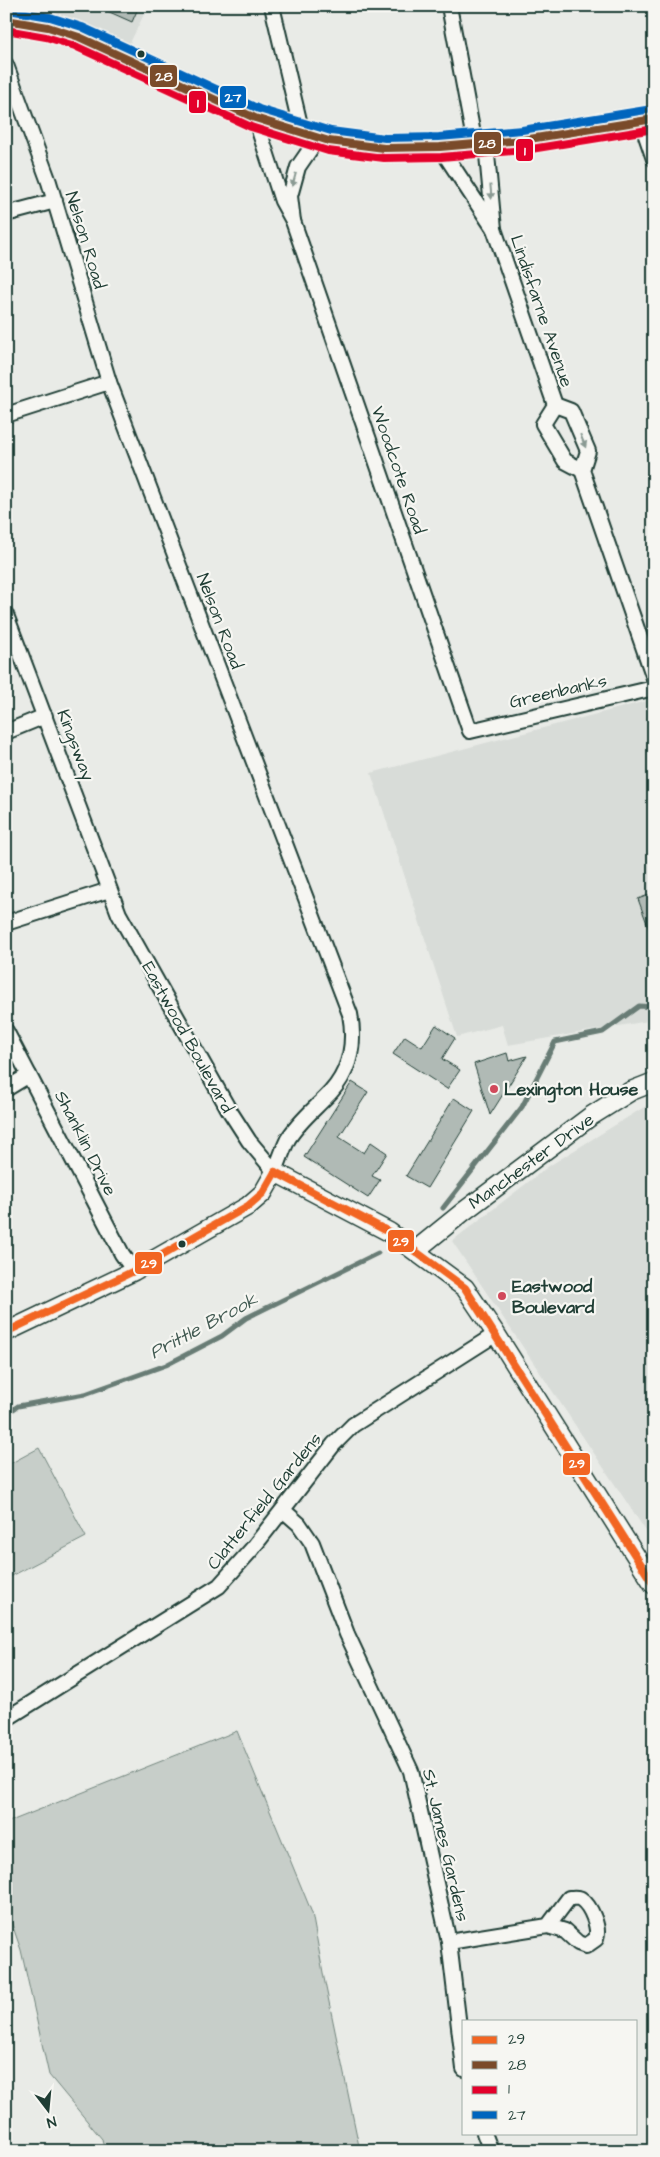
<svg xmlns="http://www.w3.org/2000/svg" width="660" height="2157" viewBox="0 0 660 2157" font-family="'Architects Daughter',sans-serif">
<rect width="100%" height="100%" fill="#e9ebe7"/>
<filter id="ink" filterUnits="userSpaceOnUse"><feTurbulence type="fractalNoise" baseFrequency=".02" numOctaves="2"/><feDisplacementMap in="SourceGraphic" scale="10" xChannelSelector="R" yChannelSelector="G"/><feConvolveMatrix kernelMatrix="1 2 1 2 8 2 1 2 1" color-interpolation-filters="sRGB"/></filter>
<g filter="url(#ink)">
<!-- built -->
<g fill="#d8dcd8">
<path d="M 26,6 L 148,6 L 129,45 L 52,12 Z"/>
<path d="M 654,699 L 654,1020 L 508,1045 L 502,1025 L 457,1037 L 371,773 Z"/>
<path d="M 654,1101 L 654,1543 L 452,1241 L 549,1166 Z"/>
</g>
<!-- green -->
<g fill="#c7cec9" stroke="#73867e">
<path d="M 39,1448 L 86,1537 L 6,1579 L 6,1466 Z"/>
<path d="M 237,1731 L 312,1913 L 324,1978 L 360,2151 L 105,2151 L 102,2139 L 49,2075 L 21,1950 L 6,1907 L 6,1823 Z"/>
</g>
<g fill="none" stroke-linecap="round" stroke-linejoin="round">
<!-- stream -->
<g stroke="#687c75" stroke-width="5">
<path d="M 443,1208 L 522,1107 L 555,1042 L 603,1032 L 639,1006 L 654,1007"/>
<path d="M 6,1414 L 18,1406 L 85,1394 L 166,1365 L 222,1336 L 246,1318 L 378,1253"/>
</g>
</g>
<!-- building -->
<g fill="#b0bab5" stroke="#1f3d34">
<path d="M 96,6 L 139,6 L 132,22 Z"/>
<path d="M 654,893 L 654,937 L 652,937 L 638,899 Z"/>
<path d="M 436,1025 L 455,1038 L 442,1059 L 460,1070 L 447,1089 L 393,1054 L 405,1036 L 422,1047 Z"/>
<path d="M 507,1053 L 509,1061 L 527,1056 L 490,1115 L 474,1064 Z"/>
<path d="M 352,1082 L 368,1092 L 339,1137 L 364,1153 L 371,1142 L 387,1153 L 372,1176 L 380,1180 L 368,1198 L 304,1157 Z"/>
<path d="M 454,1098 L 474,1111 L 427,1188 L 406,1176 Z"/>
</g>
<g fill="none" stroke-linecap="round" stroke-linejoin="round">
<defs>
<g id="minor">
<path d="M 272,6 L 302,133"/>
<path d="M 449,6 L 475,145"/>
<path d="M 6,65 L 49,182 L 109,382 L 350,1014 C 356,1046 349,1076 324,1099 C 312,1111 297,1124 288,1139 C 283,1149 279,1161 275,1172 L 249,1141 L 229,1110 L 119,914 L 6,615"/>
<path d="M 255,118 L 282,201 L 293,221 L 290,196 L 298,167 L 318,138"/>
<path d="M 641,121 L 654,159"/>
<path d="M 440,147 L 494,229 L 486,144"/>
<path d="M 6,214 L 55,201"/>
<path d="M 293,221 L 470,731 L 654,688"/>
<path d="M 494,229 L 555,405 L 571,411 L 588,451 L 582,470 L 565,461 L 543,424 L 555,405"/>
<path d="M 6,415 L 109,382"/>
<path d="M 582,470 L 654,678"/>
<path d="M 6,732 L 45,716"/>
<path d="M 6,923 L 109,890"/>
<path d="M 6,1031 L 122,1254 L 134,1271"/>
<path d="M 6,1089 L 29,1075"/>
<path d="M 283,1510 L 299,1524 L 312,1543 L 347,1634 L 411,1771 L 449,1942 L 464,2069"/>
<path d="M 6,1719 L 219,1586 L 252,1549 L 334,1444 L 353,1425 L 496,1334"/>
<path d="M 449,1942 L 548,1926 L 565,1931 L 578,1943 L 586,1946 L 596,1939 C 600,1928 591,1906 581,1899 C 578,1897 573,1898 569,1898 L 548,1926"/>
<path d="M 484,2133 L 491,2151"/>
</g>
<g id="tertiary">
<path d="M 416,1250 L 463,1212 L 591,1116 L 631,1091 L 654,1082"/>
<path d="M 6,1332 L 134,1271 L 248,1206 L 263,1193 L 275,1172 L 389,1232 L 465,1288 L 496,1334 L 654,1585"/>
</g>
<path id="primary" d="M 6,20 L 48,27 L 79,37 L 255,118 L 329,141 L 384,148 L 440,147 L 523,140 L 654,119"/>
</defs>
<!-- minor casing -->
<use href="#minor" stroke="#1f3d34" stroke-width="18"/>
<!-- tertiary casing -->
<use href="#tertiary" stroke="#1f3d34" stroke-width="21"/>
<!-- primary casing -->
<use href="#primary" stroke="#1f3d34" stroke-width="25"/>
<!-- minor -->
<use href="#minor" stroke="#f6f6f2" stroke-width="14"/>
<!-- tertiary -->
<use href="#tertiary" stroke="#f6f6f2" stroke-width="18"/>
<!-- primary -->
<use href="#primary" stroke="#f6f6f2" stroke-width="21"/>
<defs>
<g id="bus-1">
<path d="M 275,1172 L 389,1232 L 465,1288 L 654,1585"/>
<path d="M 6,1332 L 134,1271 L 248,1206 L 263,1193 L 275,1172"/>
</g>
<path id="bus-2" d="M 6,20 L 48,27 L 79,37 L 255,118 L 329,141 L 384,148 L 440,147 L 523,140 L 654,119"/>
<path id="bus-3" d="M 6,30 L 46,37 L 75,46 L 251,127 L 328,151 L 384,158 L 441,157 L 525,150 L 654,129"/>
<path id="bus-4" d="M 8,10 L 50,17 L 82,27 L 259,109 L 331,131 L 385,138 L 439,137 L 522,130 L 652,109"/>
</defs>
<!-- bus-1 casing -->
<use href="#bus-1" stroke="#f6f6f2" stroke-width="11"/>
<!-- bus-2 casing -->
<use href="#bus-2" stroke="#f6f6f2" stroke-width="11"/>
<!-- bus-3 casing -->
<use href="#bus-3" stroke="#f6f6f2" stroke-width="11"/>
<!-- bus-4 casing -->
<use href="#bus-4" stroke="#f6f6f2" stroke-width="11"/>
<!-- bus-1 -->
<use href="#bus-1" stroke="#f26522" stroke-width="8"/>
<!-- bus-2 -->
<use href="#bus-2" stroke="#7a4b2a" stroke-width="8"/>
<!-- bus-3 -->
<use href="#bus-3" stroke="#e4002b" stroke-width="8"/>
<!-- bus-4 -->
<use href="#bus-4" stroke="#0065bd" stroke-width="8"/>
</g>
<!-- one-way arrows -->
<defs><path id="oneway-solid" d="M-6-.8H1V-3.2L6.5 0L1 3.2V.8H-6Z" transform="scale(1.25)"/></defs>
<g fill="#8a9a93">
<use href="#oneway-solid" transform="translate(294 180) rotate(105)"/>
<use href="#oneway-solid" transform="translate(491 192) rotate(85)"/>
<use href="#oneway-solid" transform="translate(583 441) rotate(68)"/>
</g>
</g>
<!-- markers -->
<g fill="#1f3d34" stroke="#f6f6f2" stroke-width="2">
<circle cx="141" cy="54" r="4.5"/>
<circle cx="182" cy="1244" r="4.5"/>
</g>
<g fill="#d1495b" stroke="#f6f6f2" stroke-width="2">
<circle cx="494" cy="1089" r="5"/>
<circle cx="502" cy="1296" r="5"/>
</g>
<g text-anchor="middle" stroke-width="4.5" stroke-linejoin="round" paint-order="stroke">
<!-- street labels -->
<g font-size="18" fill="#1f3d34" stroke="#f6f6f2">
<text transform="translate(86 240) rotate(73)" y="6">Nelson Road</text>
<text transform="translate(542 311) rotate(71)" y="6">Lindisfarne Avenue</text>
<text transform="translate(399 470) rotate(71)" y="6">Woodcote Road</text>
<text transform="translate(220 621) rotate(69)" y="6">Nelson Road</text>
<text transform="translate(558 691) rotate(-13)" y="6">Greenbanks</text>
<text transform="translate(76 745) rotate(69)" y="6">Kingsway</text>
<text transform="translate(188 1037) rotate(61)" y="6">Eastwood Boulevard</text>
<text transform="translate(86 1143) rotate(63)" y="6">Shanklin Drive</text>
<text transform="translate(531 1161) rotate(-36)" y="6">Manchester Drive</text>
<text transform="translate(264 1501) rotate(-51)" y="6">Clatterfield Gardens</text>
<text transform="translate(446 1845) rotate(77)" y="6">St. James Gardens</text>
</g>
<!-- poi labels -->
<g font-size="18" font-weight="bold" fill="#1f3d34" stroke="#f6f6f2" text-anchor="start">
<text x="504" y="1095">Lexington House</text>
<text x="512" y="1292">Eastwood<tspan x="512" dy="21">Boulevard</tspan></text>
</g>
<!-- water labels -->
<g font-size="19" font-style="italic" fill="#445c54" stroke="#f6f6f2">
<text transform="translate(203 1325) rotate(-28)" y="7">Prittle Brook</text>
</g>
</g>
<g stroke="#f6f6f2" stroke-width="2">
<rect x="149" y="64" width="29" height="24" rx="5" fill="#7a4b2a"/>
<rect x="219" y="85" width="28" height="24" rx="5" fill="#0065bd"/>
<rect x="188" y="90" width="19" height="24" rx="5" fill="#e4002b"/>
<rect x="473" y="131" width="29" height="24" rx="5" fill="#7a4b2a"/>
<rect x="515" y="138" width="19" height="24" rx="5" fill="#e4002b"/>
<rect x="387" y="1229" width="28" height="24" rx="5" fill="#f26522"/>
<rect x="134" y="1251" width="29" height="24" rx="5" fill="#f26522"/>
<rect x="562" y="1452" width="29" height="24" rx="5" fill="#f26522"/>
</g>
<g font-size="14" text-anchor="middle" font-weight="bold" fill="#fff">
<text x="164" y="81">28</text>
<text x="233" y="102">27</text>
<text x="198" y="107">1</text>
<text x="487" y="148">28</text>
<text x="525" y="155">1</text>
<text x="401" y="1246">29</text>
<text x="149" y="1268">29</text>
<text x="577" y="1468">29</text>
</g>
<!-- margin -->
<rect width="660" height="2157" fill="none" stroke="#f6f6f2" stroke-width="25"/>
<rect x="12" y="12" width="635" height="2132" fill="none" stroke="#1f3d34" stroke-width="2" filter="url(#ink)"/>
<!-- legend -->
<rect x="462" y="2020" width="175" height="115" fill="#f6f6f2" stroke="#a0aca6"/>
<rect x="472" y="2036" width="25" height="8" fill="#f26522" stroke="#a0aca6"/>
<text x="508" y="2044" font-size="15" fill="#1f3d34">29</text>
<rect x="472" y="2061" width="25" height="8" fill="#7a4b2a" stroke="#a0aca6"/>
<text x="508" y="2070" font-size="15" fill="#1f3d34">28</text>
<rect x="472" y="2086" width="25" height="8" fill="#e4002b" stroke="#a0aca6"/>
<text x="508" y="2094" font-size="15" fill="#1f3d34">1</text>
<rect x="472" y="2111" width="25" height="8" fill="#0065bd" stroke="#a0aca6"/>
<text x="508" y="2120" font-size="15" fill="#1f3d34">27</text>
<!-- north arrow -->
<g transform="translate(48 2110) rotate(164)" stroke="#f6f6f2" stroke-width="4" paint-order="stroke">
<path d="M0-4L9 19L0 12L-9 19Z" fill="#1f3d34"/>
<text y="-8" font-size="14" font-weight="bold" text-anchor="middle" fill="#1f3d34">N</text>
</g>
</svg>
